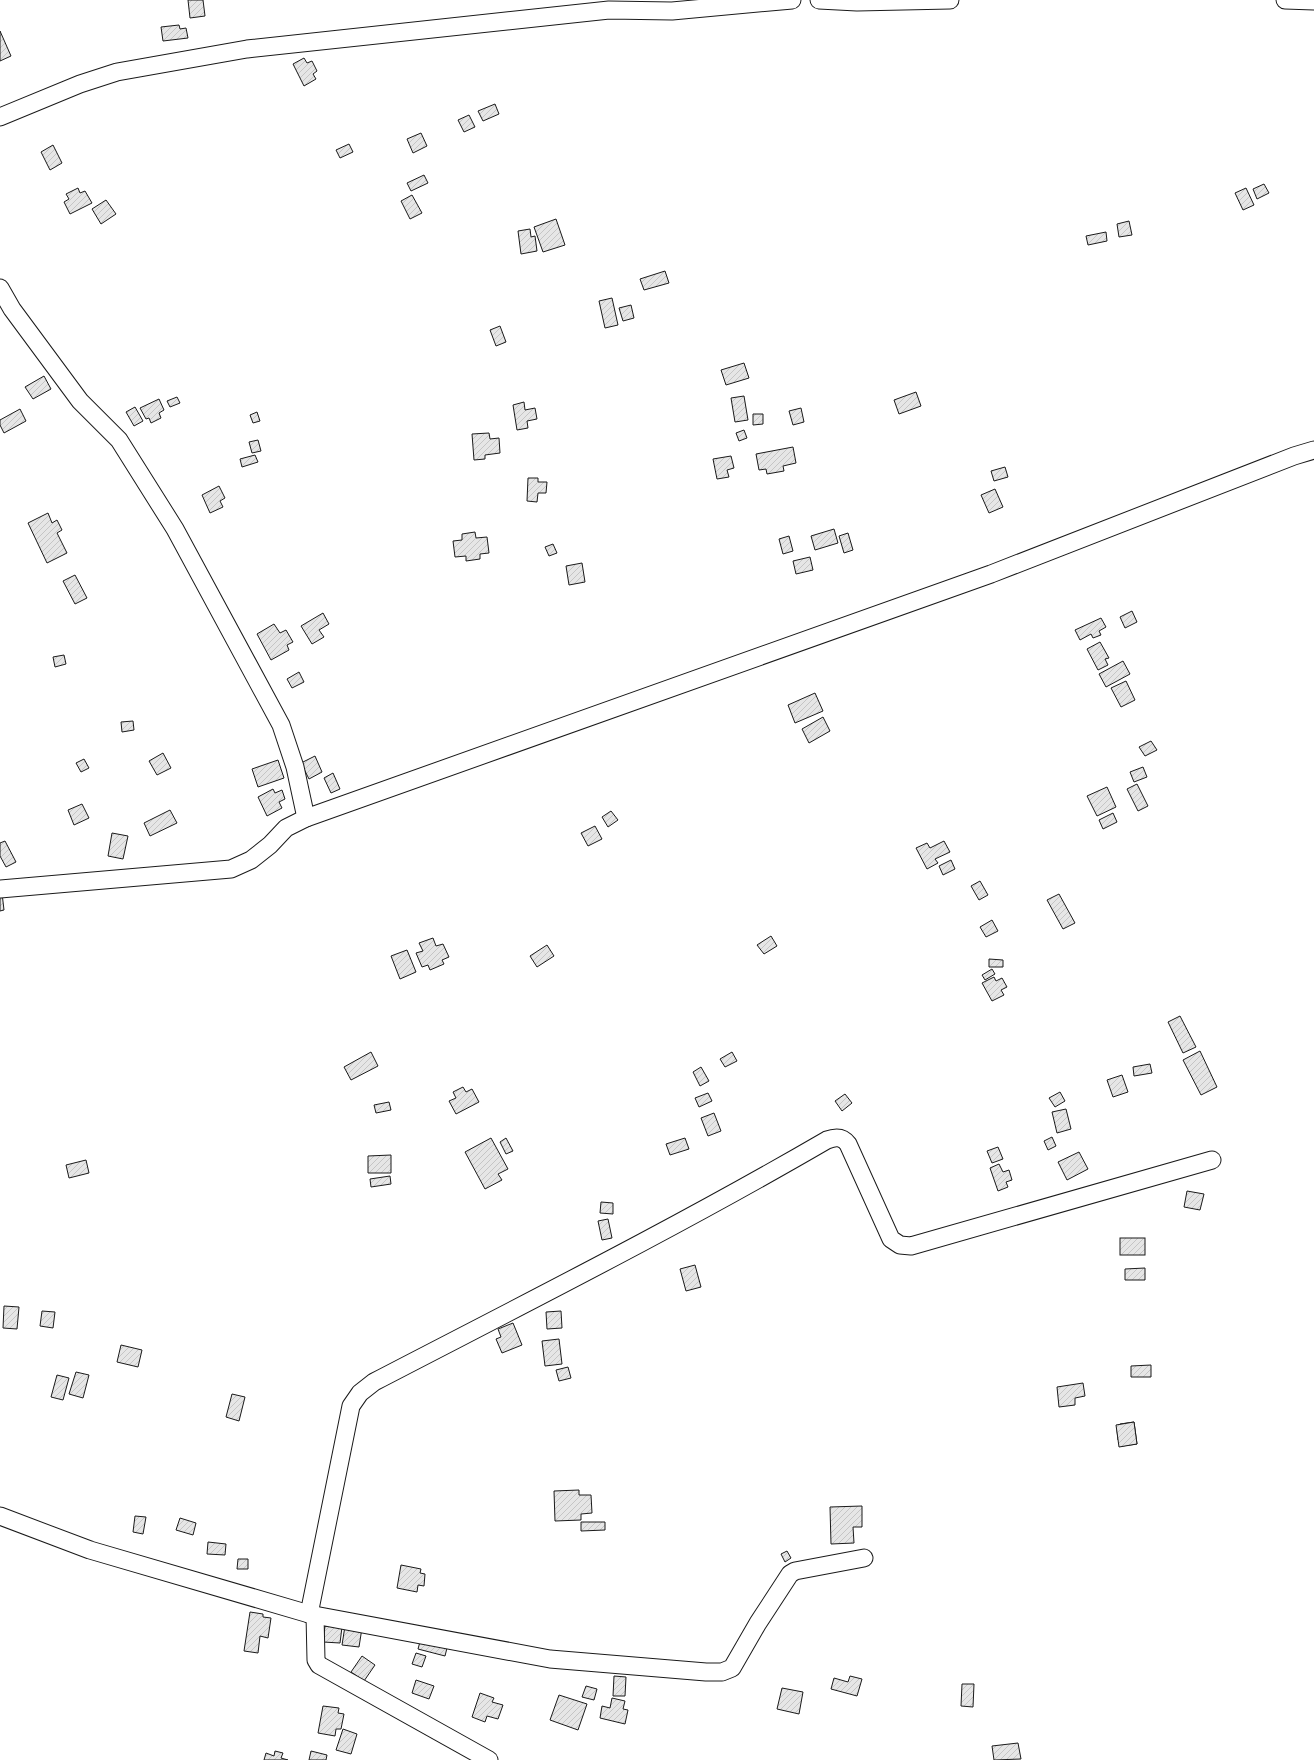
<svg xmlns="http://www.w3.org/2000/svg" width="1314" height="1760" viewBox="0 0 1314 1760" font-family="Poppins,sans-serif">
<defs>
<pattern id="building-hatch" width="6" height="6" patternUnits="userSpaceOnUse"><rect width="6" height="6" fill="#e6e6e6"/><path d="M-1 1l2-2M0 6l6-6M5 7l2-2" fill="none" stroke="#c5c5c5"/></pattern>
</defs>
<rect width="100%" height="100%" fill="#fff"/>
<!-- building -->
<g fill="url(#building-hatch)" stroke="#1a1a1a">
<path d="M 188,0 L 203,0 L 205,16 L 190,18 Z"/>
<path d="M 179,25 L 180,29 L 186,28 L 188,38 L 163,41 L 161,27 Z"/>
<path d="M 0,31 L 11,56 L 0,61 Z"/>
<path d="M 304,58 L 307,63 L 312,61 L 317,71 L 313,74 L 316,79 L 304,86 L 293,64 Z"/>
<path d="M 495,104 L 499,114 L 483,121 L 478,111 Z"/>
<path d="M 469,115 L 475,127 L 464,132 L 458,120 Z"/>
<path d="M 421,133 L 427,146 L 413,153 L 407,139 Z"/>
<path d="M 349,144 L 353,152 L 340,158 L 336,150 Z"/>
<path d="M 53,145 L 62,163 L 50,170 L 41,152 Z"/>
<path d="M 424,175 L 428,183 L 411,191 L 407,183 Z"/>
<path d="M 1264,184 L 1269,193 L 1257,199 L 1253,189 Z"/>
<path d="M 78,188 L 80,193 L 85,191 L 92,203 L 70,214 L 64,202 L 69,199 L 66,194 Z"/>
<path d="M 1246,188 L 1254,205 L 1243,210 L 1235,193 Z"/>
<path d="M 412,195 L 422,213 L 410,219 L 401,201 Z"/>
<path d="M 106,200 L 116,214 L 101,224 L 92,209 Z"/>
<path d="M 556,219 L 565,245 L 543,252 L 534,227 Z"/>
<path d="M 1129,221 L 1132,235 L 1119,237 L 1117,224 Z"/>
<path d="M 530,229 L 531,237 L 535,236 L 537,251 L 521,254 L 518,231 Z"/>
<path d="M 1106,232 L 1107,241 L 1088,245 L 1086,236 Z"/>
<path d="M 665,271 L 669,283 L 644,290 L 640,279 Z"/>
<path d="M 612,298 L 618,325 L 605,328 L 599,301 Z"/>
<path d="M 631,305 L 634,318 L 623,321 L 619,308 Z"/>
<path d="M 500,326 L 506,342 L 496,346 L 490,330 Z"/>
<path d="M 744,363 L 749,378 L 726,385 L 721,370 Z"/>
<path d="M 44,376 L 51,389 L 33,399 L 25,387 Z"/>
<path d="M 916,392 L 921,406 L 899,414 L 894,400 Z"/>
<path d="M 744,396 L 748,420 L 735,422 L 731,398 Z"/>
<path d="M 177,397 L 180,403 L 170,407 L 167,401 Z"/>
<path d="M 159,399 L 164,410 L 159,413 L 161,418 L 151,423 L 149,418 L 146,419 L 140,408 Z"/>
<path d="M 524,402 L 525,410 L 535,408 L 537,419 L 527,421 L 528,428 L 517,430 L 513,405 Z"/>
<path d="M 135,407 L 143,421 L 134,426 L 126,412 Z"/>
<path d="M 801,408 L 804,422 L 793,425 L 789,411 Z"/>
<path d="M 20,409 L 26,421 L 4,433 L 0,425 L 0,420 Z"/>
<path d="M 257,412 L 260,421 L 253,423 L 250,415 Z"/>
<path d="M 753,414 L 763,414 L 763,424 L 753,425 Z"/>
<path d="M 744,430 L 747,438 L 739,441 L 736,433 Z"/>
<path d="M 489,433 L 490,439 L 499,438 L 500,453 L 485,455 L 485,459 L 474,460 L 472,434 Z"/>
<path d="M 258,440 L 261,451 L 252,453 L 249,442 Z"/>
<path d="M 793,447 L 796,463 L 783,466 L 784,471 L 767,474 L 766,469 L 759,470 L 756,454 Z"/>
<path d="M 255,455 L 258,462 L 242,467 L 240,459 Z"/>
<path d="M 731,456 L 734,468 L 727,470 L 729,477 L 717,479 L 713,459 Z"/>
<path d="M 1005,467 L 1008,477 L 994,481 L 991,471 Z"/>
<path d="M 528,478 L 538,478 L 538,482 L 547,482 L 546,493 L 538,493 L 537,502 L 527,501 Z"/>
<path d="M 219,486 L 225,498 L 220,501 L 223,507 L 210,513 L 202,495 Z"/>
<path d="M 995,489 L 1003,507 L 989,513 L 981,495 Z"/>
<path d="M 48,513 L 52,523 L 57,520 L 62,530 L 57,533 L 67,553 L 47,563 L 28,523 Z"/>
<path d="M 834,529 L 838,543 L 815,550 L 811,536 Z"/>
<path d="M 475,532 L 476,538 L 487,537 L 489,553 L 480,554 L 480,559 L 466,561 L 466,556 L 455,557 L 453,541 L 462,540 L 462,534 Z"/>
<path d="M 848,533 L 853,550 L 844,553 L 839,536 Z"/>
<path d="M 789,536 L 793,551 L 783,554 L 779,539 Z"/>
<path d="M 553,544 L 557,553 L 549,556 L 545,547 Z"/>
<path d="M 810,557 L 813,570 L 796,574 L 793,561 Z"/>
<path d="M 582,563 L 585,582 L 569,585 L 566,566 Z"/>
<path d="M 75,575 L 87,598 L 75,604 L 63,581 Z"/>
<path d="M 1132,611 L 1137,622 L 1125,628 L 1120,617 Z"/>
<path d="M 323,613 L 329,624 L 319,630 L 324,637 L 312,644 L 301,626 Z"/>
<path d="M 1101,618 L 1106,627 L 1099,631 L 1101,635 L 1093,638 L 1091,634 L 1080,640 L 1075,630 Z"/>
<path d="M 274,624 L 280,633 L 286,630 L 293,642 L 287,645 L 289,650 L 271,660 L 257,634 Z"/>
<path d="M 1100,642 L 1109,658 L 1105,659 L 1108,665 L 1098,670 L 1087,649 Z"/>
<path d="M 64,655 L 66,664 L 55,667 L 53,657 Z"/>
<path d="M 1123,661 L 1130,674 L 1106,687 L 1099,674 Z"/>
<path d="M 299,672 L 304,682 L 292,688 L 287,679 Z"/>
<path d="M 1126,681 L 1135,700 L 1121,707 L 1111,688 Z"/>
<path d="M 815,693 L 823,711 L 795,723 L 788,705 Z"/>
<path d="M 823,717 L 830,731 L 809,743 L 802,729 Z"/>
<path d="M 133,721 L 134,730 L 122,732 L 121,722 Z"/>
<path d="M 1151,741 L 1157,750 L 1145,756 L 1139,747 Z"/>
<path d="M 163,753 L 171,768 L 157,775 L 149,761 Z"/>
<path d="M 315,756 L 322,772 L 309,779 L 301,763 Z"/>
<path d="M 84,759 L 89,768 L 81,772 L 76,763 Z"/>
<path d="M 278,760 L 284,778 L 258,787 L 252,769 Z"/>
<path d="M 1143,767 L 1147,777 L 1134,782 L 1130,772 Z"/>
<path d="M 333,773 L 340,789 L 331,793 L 324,778 Z"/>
<path d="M 1137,784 L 1148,806 L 1138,811 L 1127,789 Z"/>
<path d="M 1107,787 L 1116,807 L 1097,816 L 1087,796 Z"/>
<path d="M 273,789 L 275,793 L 282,790 L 285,799 L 279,802 L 282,808 L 267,816 L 258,797 Z"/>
<path d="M 82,804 L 89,818 L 74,825 L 68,810 Z"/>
<path d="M 170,810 L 177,823 L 150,836 L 144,823 Z"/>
<path d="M 611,811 L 618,820 L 608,827 L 602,817 Z"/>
<path d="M 1113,813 L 1117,822 L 1103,829 L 1099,820 Z"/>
<path d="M 595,826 L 602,839 L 588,846 L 581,833 Z"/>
<path d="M 112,833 L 128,836 L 123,859 L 108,856 Z"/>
<path d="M 5,841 L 16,862 L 6,867 L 0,856 L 0,843 Z"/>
<path d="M 944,841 L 950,852 L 935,859 L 938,863 L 927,869 L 916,848 L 927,843 L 930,848 Z"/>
<path d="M 951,860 L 955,869 L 943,875 L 939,866 Z"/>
<path d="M 980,881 L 988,895 L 979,900 L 971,886 Z"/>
<path d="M 2,893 L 4,910 L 0,911 L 0,894 Z"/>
<path d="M 1059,894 L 1075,923 L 1063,929 L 1047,900 Z"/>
<path d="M 992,920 L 998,931 L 986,937 L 980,927 Z"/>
<path d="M 771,936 L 777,946 L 764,954 L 757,945 Z"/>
<path d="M 433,938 L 436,946 L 443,944 L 449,957 L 442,960 L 444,964 L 430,970 L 428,965 L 422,967 L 416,953 L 423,951 L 419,943 Z"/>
<path d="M 547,945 L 554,956 L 537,967 L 530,956 Z"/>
<path d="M 407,950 L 416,972 L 400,979 L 391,956 Z"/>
<path d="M 989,959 L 1003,960 L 1003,967 L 989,967 Z"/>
<path d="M 992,969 L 995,974 L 985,980 L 982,975 Z"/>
<path d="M 994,977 L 996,981 L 1002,978 L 1007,987 L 1001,990 L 1004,995 L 992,1001 L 982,983 Z"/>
<path d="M 1180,1016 L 1196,1047 L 1183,1053 L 1168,1022 Z"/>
<path d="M 1200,1051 L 1217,1087 L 1201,1095 L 1183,1060 Z"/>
<path d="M 371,1052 L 378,1066 L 351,1080 L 344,1067 Z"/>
<path d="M 732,1052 L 737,1061 L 725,1067 L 720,1059 Z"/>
<path d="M 1150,1064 L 1152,1073 L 1134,1076 L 1133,1067 Z"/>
<path d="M 701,1067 L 709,1081 L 700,1086 L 693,1072 Z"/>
<path d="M 1122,1075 L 1128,1092 L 1113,1097 L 1107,1080 Z"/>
<path d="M 463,1087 L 466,1092 L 472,1089 L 479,1102 L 456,1114 L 449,1101 L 456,1098 L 453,1092 Z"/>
<path d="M 1060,1092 L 1065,1101 L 1055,1107 L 1049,1098 Z"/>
<path d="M 708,1093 L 712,1101 L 699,1107 L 695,1098 Z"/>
<path d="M 845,1094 L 852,1103 L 842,1111 L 835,1101 Z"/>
<path d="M 389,1102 L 391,1110 L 376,1113 L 374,1105 Z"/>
<path d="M 1066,1109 L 1071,1129 L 1057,1133 L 1052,1112 Z"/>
<path d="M 714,1113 L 721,1131 L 708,1136 L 701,1118 Z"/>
<path d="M 1052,1137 L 1056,1146 L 1048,1150 L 1044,1141 Z"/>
<path d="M 491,1138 L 508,1169 L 498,1174 L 502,1180 L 485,1189 L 465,1152 Z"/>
<path d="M 506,1138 L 513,1151 L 506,1154 L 500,1142 Z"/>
<path d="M 685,1138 L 689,1149 L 670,1155 L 666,1144 Z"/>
<path d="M 998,1147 L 1003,1159 L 992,1163 L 987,1151 Z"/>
<path d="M 1079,1152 L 1088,1169 L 1067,1180 L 1058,1162 Z"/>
<path d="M 391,1155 L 391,1173 L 368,1173 L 368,1156 Z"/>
<path d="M 86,1160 L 89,1173 L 69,1178 L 66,1165 Z"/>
<path d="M 999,1164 L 1003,1172 L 1009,1170 L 1012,1180 L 1006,1182 L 1008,1187 L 998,1191 L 990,1168 Z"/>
<path d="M 390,1176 L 391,1184 L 371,1187 L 370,1179 Z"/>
<path d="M 1187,1191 L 1204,1194 L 1200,1210 L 1184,1207 Z"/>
<path d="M 601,1202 L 613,1203 L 613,1214 L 600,1213 Z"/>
<path d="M 608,1219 L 612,1238 L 602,1240 L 598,1221 Z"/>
<rect x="1120" y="1238" width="25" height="17"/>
<path d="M 695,1265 L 701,1287 L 686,1291 L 680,1269 Z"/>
<path d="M 1145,1268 L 1145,1280 L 1125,1280 L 1125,1269 Z"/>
<path d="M 4,1306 L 19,1307 L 17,1329 L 3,1328 Z"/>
<path d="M 42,1311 L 55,1312 L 53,1328 L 40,1326 Z"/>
<path d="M 561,1311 L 562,1328 L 547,1329 L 546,1312 Z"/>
<path d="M 513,1323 L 522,1345 L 502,1353 L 496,1339 L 501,1337 L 498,1329 Z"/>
<path d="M 559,1339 L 562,1364 L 545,1366 L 542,1341 Z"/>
<path d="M 121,1345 L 142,1350 L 138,1367 L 117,1362 Z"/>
<path d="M 1151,1365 L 1151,1377 L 1131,1377 L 1131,1366 Z"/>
<path d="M 568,1367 L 571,1378 L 559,1381 L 556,1370 Z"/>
<path d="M 76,1372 L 89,1375 L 83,1398 L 69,1394 Z"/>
<path d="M 57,1375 L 69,1378 L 63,1400 L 51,1397 Z"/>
<path d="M 1083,1383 L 1085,1396 L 1075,1398 L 1075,1405 L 1059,1407 L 1057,1387 Z"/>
<path d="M 232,1394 L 245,1397 L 239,1421 L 226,1417 Z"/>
<path d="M 1134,1422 L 1137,1444 L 1122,1446 L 1122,1440 L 1118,1440 L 1117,1430 L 1121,1429 L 1120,1424 Z"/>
<path d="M 1134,1422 L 1137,1444 L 1119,1447 L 1116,1425 Z"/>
<path d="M 579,1490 L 579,1495 L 591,1495 L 592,1513 L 581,1514 L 581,1520 L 555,1521 L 554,1491 Z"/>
<path d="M 862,1506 L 862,1527 L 853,1527 L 854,1543 L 831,1544 L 830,1507 Z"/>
<path d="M 135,1516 L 146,1517 L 143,1534 L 133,1532 Z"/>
<path d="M 180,1518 L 196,1523 L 193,1535 L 176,1530 Z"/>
<path d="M 581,1522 L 605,1522 L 605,1530 L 581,1531 Z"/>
<path d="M 208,1542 L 226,1544 L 225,1555 L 207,1554 Z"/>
<path d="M 787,1551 L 791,1558 L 785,1562 L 781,1554 Z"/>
<path d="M 238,1559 L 248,1559 L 248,1569 L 237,1569 Z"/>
<path d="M 401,1565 L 421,1569 L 420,1573 L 425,1574 L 424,1586 L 418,1585 L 417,1592 L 397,1588 Z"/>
<path d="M 250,1612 L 263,1614 L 263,1617 L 271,1618 L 268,1638 L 260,1636 L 258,1653 L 244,1651 Z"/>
<path d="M 325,1626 L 342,1627 L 340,1643 L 323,1642 Z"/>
<path d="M 345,1626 L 362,1628 L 359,1647 L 342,1645 Z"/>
<path d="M 421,1638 L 448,1644 L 445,1656 L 418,1649 Z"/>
<path d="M 416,1653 L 426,1656 L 422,1667 L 412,1664 Z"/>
<path d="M 362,1656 L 375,1665 L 364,1681 L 351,1672 Z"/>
<path d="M 614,1676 L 626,1677 L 625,1696 L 613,1696 Z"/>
<path d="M 850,1676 L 862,1679 L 857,1696 L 831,1689 L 834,1678 L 848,1682 Z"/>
<path d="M 416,1680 L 434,1686 L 429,1699 L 412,1693 Z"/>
<path d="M 962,1684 L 974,1684 L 973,1707 L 961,1706 Z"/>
<path d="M 586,1686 L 597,1689 L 594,1700 L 582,1697 Z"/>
<path d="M 782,1688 L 803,1692 L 799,1714 L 777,1709 Z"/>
<path d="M 480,1693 L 494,1698 L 492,1702 L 503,1705 L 498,1719 L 487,1716 L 485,1722 L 472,1717 Z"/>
<path d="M 559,1695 L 587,1704 L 578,1730 L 550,1720 Z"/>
<path d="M 612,1698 L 625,1701 L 623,1709 L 628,1710 L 625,1724 L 600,1718 L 602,1706 L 610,1708 Z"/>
<path d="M 323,1706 L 339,1708 L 338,1713 L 344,1714 L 341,1729 L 336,1729 L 335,1736 L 318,1733 Z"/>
<path d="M 343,1729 L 357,1734 L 351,1754 L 336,1750 Z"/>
<path d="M 1018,1743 L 1021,1759 L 994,1760 L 992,1746 Z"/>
<path d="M 275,1751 L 283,1753 L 281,1758 L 288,1760 L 264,1760 L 266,1753 L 274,1756 Z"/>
<path d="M 311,1751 L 327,1755 L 326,1760 L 309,1760 Z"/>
</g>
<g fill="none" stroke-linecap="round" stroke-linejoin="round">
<defs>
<g id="minor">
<path d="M 819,0 L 857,2 L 950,0"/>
<path d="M 1285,0 L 1314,1"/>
<path d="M 0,117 L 80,84 L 117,72 L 247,49 L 609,10 L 672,11 L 792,0"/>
<path d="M 0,288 L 12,309 L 80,401 L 119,440 L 175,529 L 281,725 L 295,767 L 306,818"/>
<path d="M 0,889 L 231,869 L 251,860 L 270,845 L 286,828 L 306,818 L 991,574 L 1294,456 L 1314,450"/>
<path d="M 0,1516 L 90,1550 L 309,1614 L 550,1659 L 706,1672 L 722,1672 L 732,1668 L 758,1623 L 790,1574 L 795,1571 L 864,1558"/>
<path d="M 309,1614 L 351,1406 L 360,1393 L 374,1382 C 526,1303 679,1226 827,1140 C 835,1137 842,1136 848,1144 L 891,1239 L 900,1245 L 911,1246 L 1212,1160"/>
<path d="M 315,1615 L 316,1660 L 319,1665 L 489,1760"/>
</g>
</defs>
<!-- minor casing -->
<use href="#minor" stroke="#1a1a1a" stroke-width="19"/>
<!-- minor -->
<use href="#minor" stroke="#fff" stroke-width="17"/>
</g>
</svg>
